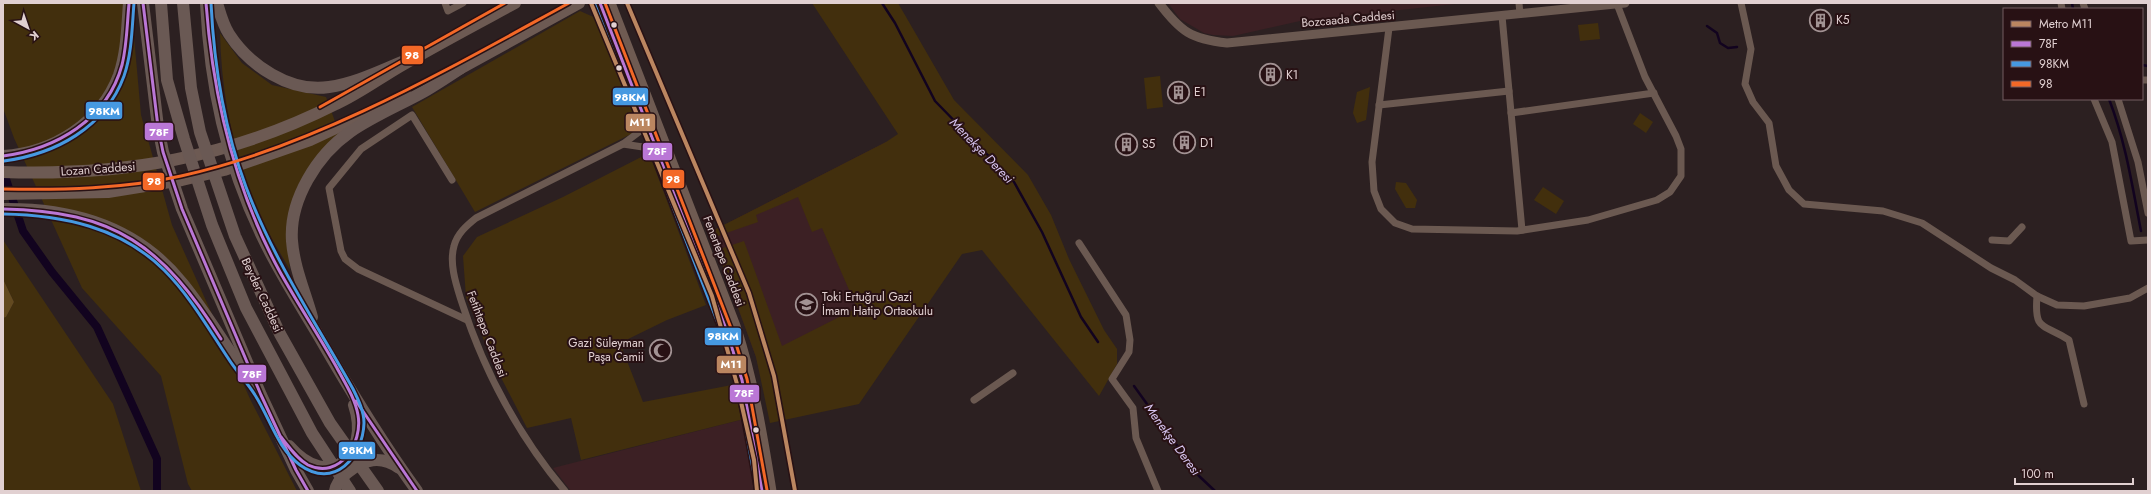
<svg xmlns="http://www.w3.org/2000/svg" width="2151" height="494" viewBox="0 0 2151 494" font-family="Jost,sans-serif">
<rect width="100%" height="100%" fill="#2c2021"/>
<!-- built -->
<g fill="#3c2024">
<path d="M 1168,3 L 1464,3 L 1300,21 L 1233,36 L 1213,35 L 1204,33 L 1180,19 Z"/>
<path d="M 886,142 L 923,199 L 839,362 L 761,377 L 756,357 L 710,232 Z"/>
<path d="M 744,419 L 756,491 L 571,491 L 553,468 Z"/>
</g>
<!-- green -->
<g fill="#422f0d">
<path d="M 3,3 L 131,3 L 141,115 L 172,225 L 251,401 L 297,491 L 192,491 L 188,484 L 161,376 L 82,288 L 14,138 L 3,108 Z"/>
<path d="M 812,3 L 898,3 L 954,100 L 1028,175 L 1051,215 L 1069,259 L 1104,330 L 1117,349 L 1117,364 L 1099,396 L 982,250 L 962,254 L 859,404 L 770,423 L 756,357 L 717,250 L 744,241 L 782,346 L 857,308 L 822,228 L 812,232 L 798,197 L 756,215 L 758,222 L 712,238 L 710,232 L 886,142 L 898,134 Z"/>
<path d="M 580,11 L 598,19 L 641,129 L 475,212 L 412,107 Z"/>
<path d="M 1598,23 L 1600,39 L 1580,41 L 1578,25 Z"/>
<path d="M 220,33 L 242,63 L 272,85 L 326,97 L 340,135 C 292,181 283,204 290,270 C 274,242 256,214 246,183 C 230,136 221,83 220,33 Z"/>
<path d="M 1160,76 L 1163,107 L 1147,109 L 1144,78 Z"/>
<path d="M 1370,87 L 1366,120 L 1357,123 L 1353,113 L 1357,92 Z"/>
<path d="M 1640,113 L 1653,122 L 1646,133 L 1633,124 Z"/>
<path d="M 649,153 L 706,305 L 667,320 L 620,343 L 643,402 L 737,384 L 744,419 L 581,460 L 571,418 L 527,428 L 492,360 L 466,297 L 463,256 L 477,237 L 563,197 Z"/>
<path d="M 1396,182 L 1406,183 L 1417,200 L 1415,208 L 1406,208 L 1395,189 Z"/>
<path d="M 1543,187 L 1564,201 L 1556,214 L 1534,200 Z"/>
<path d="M 3,240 L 113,404 L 141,491 L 3,491 L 3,318 L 6,317 L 14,302 L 3,279 Z"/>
</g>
<!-- forest -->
<path fill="#634a20" d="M 3,279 L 14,302 L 6,317 L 3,318 Z"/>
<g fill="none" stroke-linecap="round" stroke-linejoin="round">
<!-- stream -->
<g stroke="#12031f" stroke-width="2.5">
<path d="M 882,3 L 895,23 L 935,101 L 1014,182 L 1042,232 L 1081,317 L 1098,342"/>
<path d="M 2072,3 L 2073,9"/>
<path d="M 1707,26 L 1717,33 L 1720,43 L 1728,48 L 1737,47"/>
<path d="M 2142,65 L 2148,66"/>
<path d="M 2109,99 C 2126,143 2132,185 2141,231"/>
<path d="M 1134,386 L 1199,476 L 1215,491"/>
</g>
<!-- canal -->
<path stroke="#12031f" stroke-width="8" d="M 3,170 L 23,231 L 52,272 L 97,327 L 157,459 L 157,491"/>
<!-- minor -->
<g stroke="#6b5951" stroke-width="7">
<path d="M 445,3 L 448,11 L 463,3"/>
<path d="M 1519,3 L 1520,14"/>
<path d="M 1741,3 L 1751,49 L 1745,84 L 1753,102 L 1769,123 L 1776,166 L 1789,190 L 1804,204 L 1883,211 L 1922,223 L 1991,268 L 2015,280 L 2037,296 L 2057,305 L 2084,306 L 2130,298 L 2148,288"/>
<path d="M 2061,3 L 2062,9"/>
<path d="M 2083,3 L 2085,9"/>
<path d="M 1502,16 L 1522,230"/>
<path d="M 1389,28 L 1372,162 L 1374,191 L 1381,209 L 1395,223 L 1412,229 L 1517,231 L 1588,220 L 1657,200 L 1670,192 L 1681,176 L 1681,149 L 1676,136 L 1645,77 L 1617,4"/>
<path d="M 2142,80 L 2148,80"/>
<path d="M 2094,99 L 2112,142 L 2131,241 L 2148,240"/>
<path d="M 2118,99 L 2138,162 L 2148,213"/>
<path d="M 1379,105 L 1509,91"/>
<path d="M 1511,113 L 1654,93"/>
<path d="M 623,144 L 656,149"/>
<path d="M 452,180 L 412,115 L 361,149 L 329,188 L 341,251 L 345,259 L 358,269 L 467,320"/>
<path d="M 1992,240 L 2009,241 L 2022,227"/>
<path d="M 1079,243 L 1126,315 L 1130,340 L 1129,352 L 1112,379 L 1133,408 L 1136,438 L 1158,491"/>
<path d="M 2037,296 C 2034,332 2043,323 2069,340 L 2084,404"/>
<path d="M 974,400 L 1013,373"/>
<path d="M 565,491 C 518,435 483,369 461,300 C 456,284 449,263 454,246 C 457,234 466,226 476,218 L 623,144 L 647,126"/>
</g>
<!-- tertiary -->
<path stroke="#6b5951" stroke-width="9" d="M 1159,3 C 1181,32 1191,39 1227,43 L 1625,3"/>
<!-- secondary -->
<g stroke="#6f5b52" stroke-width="11">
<path d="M 600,3 L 627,75 L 726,329 L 742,380 L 762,491"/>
<path d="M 610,3 L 735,326 C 753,380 762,435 771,491"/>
</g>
<!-- primary -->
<g stroke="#6d5a53" stroke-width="12">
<path d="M 452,73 L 579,3"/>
<path d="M 3,172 C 123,176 229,158 336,104 C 360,93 381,77 404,64 C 440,43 478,23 515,3"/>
<path d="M 3,194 L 108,192 L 182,180 L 224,170 L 310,140 L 406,95"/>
</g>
<!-- trunk -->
<g stroke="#6a5954" stroke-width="12">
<path d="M 143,3 L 158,127 L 163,152 L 182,209 L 261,395 L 296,470 L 308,491"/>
<path d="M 161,3 L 167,80 L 184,139 L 212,225 L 246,308 L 312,433 L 350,491"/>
<path d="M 183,3 L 191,88 L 200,132 L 235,236 L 280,334 L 330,423 L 378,491"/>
<path d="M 206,3 C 210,86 226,161 262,236 C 278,270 298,301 317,333 C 348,387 380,440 417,491"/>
<path d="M 217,3 C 220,13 223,25 229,34 C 249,65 290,93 329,87 C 359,83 387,67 415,57"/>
<path d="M 3,156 C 53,153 101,123 119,75 C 127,52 127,27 129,3"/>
<path d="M 3,209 C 73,208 138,227 183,284 C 208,315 227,350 251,381"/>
<path d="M 312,317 C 305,292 294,267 292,241 C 289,200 317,155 350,132 C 373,116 400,105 425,91 C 437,84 449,76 461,68"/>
<path d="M 289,446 C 330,493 371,455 354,405"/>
<path d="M 335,491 C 336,483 341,478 347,473 C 364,459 381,455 399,468"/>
</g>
<defs>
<g id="bus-1">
<path d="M 143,3 L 158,127 L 163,152 L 182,209 L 261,395 L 296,470 L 308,491"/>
<path d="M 206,3 C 213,98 234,188 280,272 C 298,304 319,336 337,368 C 345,383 355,398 358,415 C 363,443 340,480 308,465 C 297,459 289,447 281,437"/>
<path d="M 600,3 L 726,329 L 742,380 L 762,491"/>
<path d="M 3,156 C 56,149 107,120 122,65 C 127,45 127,24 129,4"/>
<path d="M 3,209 C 115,211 163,246 221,339"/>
<path d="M 356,401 L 417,491"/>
</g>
<g id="bus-2">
<path d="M 595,5 L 721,331 L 737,381 L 757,491"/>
<path d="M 4,161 C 55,154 105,128 124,76 C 132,53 132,27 134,3"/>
<path d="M 3,214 C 62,215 121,227 164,270 C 190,296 208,328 228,358 C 236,371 247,382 255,395 C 270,418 277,448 300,465 C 334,490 363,457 364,423 C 364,411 358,399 353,389 C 316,323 273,259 246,187 C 224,128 214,66 211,3"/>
</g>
<g id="bus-3">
<path d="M 605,3 L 731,328 L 747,379 L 767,490"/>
<path d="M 320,107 L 505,3"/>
<path d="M 3,189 C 63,190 123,189 181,176 C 314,147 450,68 569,3"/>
</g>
</defs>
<!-- bus-1 casing -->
<use href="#bus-1" stroke="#281114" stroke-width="6"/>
<!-- bus-2 casing -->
<use href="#bus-2" stroke="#281114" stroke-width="6"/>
<!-- bus-3 casing -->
<use href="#bus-3" stroke="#281114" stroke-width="6"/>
<!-- bus-1 -->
<use href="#bus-1" stroke="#ba77d6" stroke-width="3"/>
<!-- bus-2 -->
<use href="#bus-2" stroke="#4699e1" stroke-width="3"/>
<!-- bus-3 -->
<use href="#bus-3" stroke="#f36827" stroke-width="3"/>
<defs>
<g id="metro-1">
<path d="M 591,3 L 712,296 L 737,384 L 754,460 L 757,491"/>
<path d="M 627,3 L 749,293 L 774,376 L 795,491"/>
</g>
</defs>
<!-- metro-1 casing -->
<use href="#metro-1" stroke="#281114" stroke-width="7"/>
<!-- metro-1 -->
<use href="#metro-1" stroke="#bb8660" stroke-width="4"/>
</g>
<!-- icons -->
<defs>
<symbol id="building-ring" viewBox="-11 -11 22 22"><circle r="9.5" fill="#281114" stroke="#a29293" stroke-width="1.5"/><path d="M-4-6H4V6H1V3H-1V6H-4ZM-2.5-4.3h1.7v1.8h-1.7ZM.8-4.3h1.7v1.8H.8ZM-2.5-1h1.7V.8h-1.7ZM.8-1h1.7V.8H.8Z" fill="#a29293"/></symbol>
<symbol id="school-ring" viewBox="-11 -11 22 22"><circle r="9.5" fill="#281114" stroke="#a29293" stroke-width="1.5"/><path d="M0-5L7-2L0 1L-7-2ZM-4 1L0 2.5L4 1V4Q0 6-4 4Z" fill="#a29293"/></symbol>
<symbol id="mosque-ring" viewBox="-11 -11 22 22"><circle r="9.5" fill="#281114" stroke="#a29293" stroke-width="1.5"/><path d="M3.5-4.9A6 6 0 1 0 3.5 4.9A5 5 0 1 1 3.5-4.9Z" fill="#a29293"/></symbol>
</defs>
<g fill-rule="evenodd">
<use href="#building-ring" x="1808" y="8" width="25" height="25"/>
<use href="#building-ring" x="1258" y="62" width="25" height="25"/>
<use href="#building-ring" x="1166" y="80" width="25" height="25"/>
<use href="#building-ring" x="1172" y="130" width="25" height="25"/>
<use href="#building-ring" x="1114" y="132" width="25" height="25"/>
<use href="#school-ring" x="794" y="292" width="25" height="25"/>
<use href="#mosque-ring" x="648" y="338" width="25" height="25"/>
</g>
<!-- markers -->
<g fill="#e1d0d1" stroke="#281114" stroke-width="1.5">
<circle cx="614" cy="25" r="3.5"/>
<circle cx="619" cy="68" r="3.5"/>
<circle cx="756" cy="430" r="3.5"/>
</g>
<g text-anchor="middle" stroke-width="4" stroke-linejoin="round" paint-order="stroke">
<!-- street labels -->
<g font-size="12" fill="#e1d0d1" stroke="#281114">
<text transform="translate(1348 19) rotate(-5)" y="4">Bozcaada Caddesi</text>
<text transform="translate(98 169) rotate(-4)" y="4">Lozan Caddesi</text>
<text transform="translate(724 261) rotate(69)" y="4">Fenertepe Caddesi</text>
<text transform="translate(262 295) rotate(65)" y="4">Beyder Caddesi</text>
<text transform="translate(487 334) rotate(69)" y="4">Fetihtepe Caddesi</text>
</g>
<!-- poi labels -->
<g font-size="12" fill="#e1d0d1" stroke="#281114" text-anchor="start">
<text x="1836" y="24">K5</text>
<text x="1286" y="79">K1</text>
<text x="1194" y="96">E1</text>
<text x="1200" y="147">D1</text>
<text x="1142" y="148">S5</text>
<text x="822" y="301">Toki Ertuğrul Gazi<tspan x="822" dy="14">İmam Hatip Ortaokulu</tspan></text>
<text x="644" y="347" text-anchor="end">Gazi Süleyman<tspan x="644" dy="14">Paşa Camii</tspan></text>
</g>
<!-- water labels -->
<g font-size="13" font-style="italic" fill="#d7c5f0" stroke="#281114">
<text transform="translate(982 150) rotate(46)" y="5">Menekşe Deresi</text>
<text transform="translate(1173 439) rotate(54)" y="5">Menekşe Deresi</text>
</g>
</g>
<g stroke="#281114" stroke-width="1.5">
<rect x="401" y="45" width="23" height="20" rx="4" fill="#f36827"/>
<rect x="612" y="87" width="37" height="19" rx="4" fill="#4699e1"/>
<rect x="85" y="101" width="38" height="19" rx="4" fill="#4699e1"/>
<rect x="625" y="113" width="31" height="19" rx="4" fill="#bb8660"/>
<rect x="144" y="122" width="30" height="19" rx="4" fill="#ba77d6"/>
<rect x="642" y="142" width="31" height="19" rx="4" fill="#ba77d6"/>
<rect x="662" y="169" width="23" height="20" rx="4" fill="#f36827"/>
<rect x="142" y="172" width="23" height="19" rx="4" fill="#f36827"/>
<rect x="704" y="327" width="38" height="19" rx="4" fill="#4699e1"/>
<rect x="716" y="355" width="31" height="19" rx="4" fill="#bb8660"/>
<rect x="237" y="364" width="30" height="19" rx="4" fill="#ba77d6"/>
<rect x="729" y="384" width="31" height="19" rx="4" fill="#ba77d6"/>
<rect x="338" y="441" width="38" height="19" rx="4" fill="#4699e1"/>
</g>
<g font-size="11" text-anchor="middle" font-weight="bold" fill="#fff">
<text x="412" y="59">98</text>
<text x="630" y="101">98KM</text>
<text x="104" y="115">98KM</text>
<text x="640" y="126">M11</text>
<text x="159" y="136">78F</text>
<text x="657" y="155">78F</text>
<text x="673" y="183">98</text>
<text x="154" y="185">98</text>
<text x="723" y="340">98KM</text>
<text x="731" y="368">M11</text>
<text x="252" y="378">78F</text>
<text x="744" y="397">78F</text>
<text x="357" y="454">98KM</text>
</g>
<!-- border -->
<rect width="2151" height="494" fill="none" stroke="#e1d0d1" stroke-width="8"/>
<!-- legend -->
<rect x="2003" y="8" width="140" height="92" fill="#281114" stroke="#725d60"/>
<rect x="2011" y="21" width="20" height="6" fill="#bb8660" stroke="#725d60"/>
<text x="2039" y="28" font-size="12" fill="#e1d0d1">Metro M11</text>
<rect x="2011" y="41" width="20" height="6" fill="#ba77d6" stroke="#725d60"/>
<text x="2039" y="48" font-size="12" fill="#e1d0d1">78F</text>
<rect x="2011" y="61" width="20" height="6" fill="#4699e1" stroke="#725d60"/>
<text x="2039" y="68" font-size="12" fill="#e1d0d1">98KM</text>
<rect x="2011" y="81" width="20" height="6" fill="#f36827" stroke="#725d60"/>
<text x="2039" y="88" font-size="12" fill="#e1d0d1">98</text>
<!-- north arrow -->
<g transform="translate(28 28) rotate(140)" stroke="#281114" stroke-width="3" paint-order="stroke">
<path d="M0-3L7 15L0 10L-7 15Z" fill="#e1d0d1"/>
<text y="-6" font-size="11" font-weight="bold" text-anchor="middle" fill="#e1d0d1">K</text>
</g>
<!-- scale -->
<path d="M2015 478v6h118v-6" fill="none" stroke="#e1d0d1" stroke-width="2"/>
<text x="2021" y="478" font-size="12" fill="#e1d0d1" stroke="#281114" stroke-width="3" paint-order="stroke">100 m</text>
</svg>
